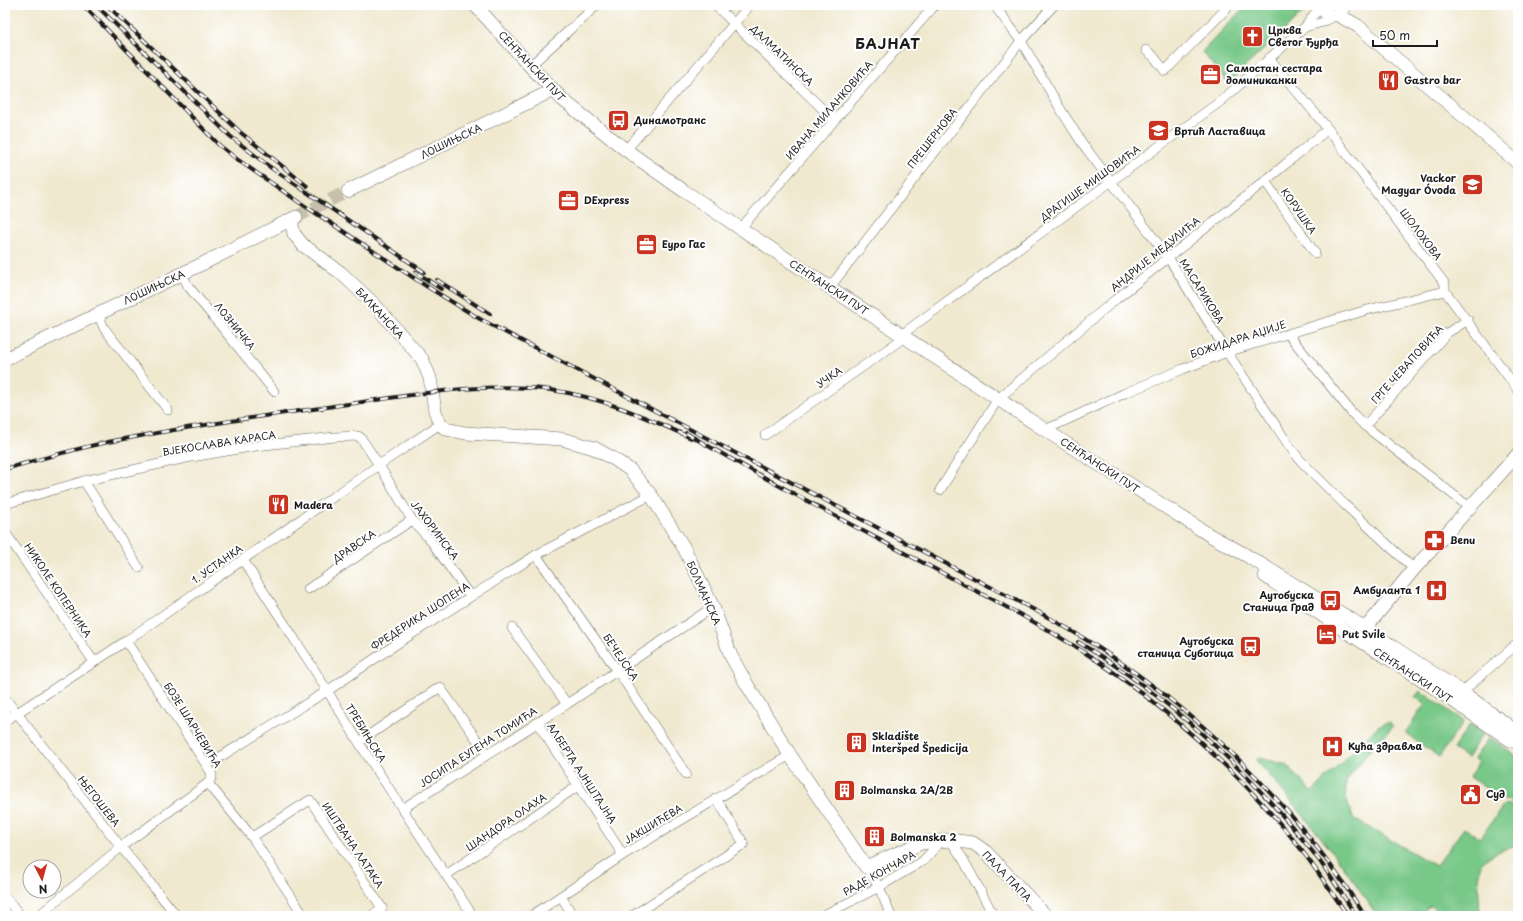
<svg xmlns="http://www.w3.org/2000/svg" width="1523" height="921" viewBox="0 0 1523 921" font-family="'Playpen Sans',sans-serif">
<rect width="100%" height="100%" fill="#fff"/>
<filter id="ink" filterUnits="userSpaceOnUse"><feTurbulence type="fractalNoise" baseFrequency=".025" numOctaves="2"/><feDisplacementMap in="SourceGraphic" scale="8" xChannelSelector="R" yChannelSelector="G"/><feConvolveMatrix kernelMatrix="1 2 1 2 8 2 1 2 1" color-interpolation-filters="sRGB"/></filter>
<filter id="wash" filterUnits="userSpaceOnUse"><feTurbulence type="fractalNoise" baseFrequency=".012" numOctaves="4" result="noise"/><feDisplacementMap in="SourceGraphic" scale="16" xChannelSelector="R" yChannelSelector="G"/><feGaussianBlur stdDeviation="0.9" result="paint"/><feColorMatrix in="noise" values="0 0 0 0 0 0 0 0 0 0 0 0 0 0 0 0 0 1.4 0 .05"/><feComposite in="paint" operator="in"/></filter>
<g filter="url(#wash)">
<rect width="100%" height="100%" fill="#f0e9d0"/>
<!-- green -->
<g fill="#78c888" stroke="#4a7252">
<path d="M 1246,5 L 1311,5 L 1228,83 L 1202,52 Z"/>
<path d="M 1420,691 L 1464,721 L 1439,757 L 1405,733 L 1425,704 L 1415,697 Z"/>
<path d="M 1385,723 L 1390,723 L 1393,726 L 1382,739 L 1379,738 L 1347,780 C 1343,793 1348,806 1354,819 L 1436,866 L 1464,828 L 1480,838 L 1504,805 L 1518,804 L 1518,844 C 1506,849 1491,853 1482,863 C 1476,871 1480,905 1480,916 L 1444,916 L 1430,906 L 1420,913 L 1422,916 L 1377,916 C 1342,860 1299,810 1256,760 L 1260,758 L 1287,765 L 1312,792 L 1378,726 Z"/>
<path d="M 1470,724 L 1483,733 L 1467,758 L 1453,749 Z"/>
<path d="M 1489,737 L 1518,757 L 1518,793 L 1512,801 L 1504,800 L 1469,777 L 1478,763 L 1474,759 Z"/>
</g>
</g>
<g filter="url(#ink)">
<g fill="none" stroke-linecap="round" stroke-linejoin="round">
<!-- secondary-tunnel -->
<path stroke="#c6c0ac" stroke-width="13" stroke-dasharray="13 6" stroke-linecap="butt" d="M 296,217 L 348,191"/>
<defs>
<g id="street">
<path d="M 715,5 L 834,120"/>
<path d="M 994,5 L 1021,41 L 1061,110 L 1082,143 L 1168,257 L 1227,352 L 1290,447 L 1301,461 L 1345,505 L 1414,569"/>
<path d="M 1305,27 L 1323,22 L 1334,16"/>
<path d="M 1146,50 L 1154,57 L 1165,71 L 1230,5"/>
<path d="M 1269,58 L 1328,129 L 1445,284 L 1445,291 L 1518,390"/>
<path d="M 530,66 L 597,5"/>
<path d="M 626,150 L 750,5"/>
<path d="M 1265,181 L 1315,253"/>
<path d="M 740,229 L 935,5"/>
<path d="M 182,274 L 188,286 L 274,391"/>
<path d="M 830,287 L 1021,41 L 1054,5"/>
<path d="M 98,314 L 104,328 L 168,410"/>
<path d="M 901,335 L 1221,101 L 1305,27 L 1321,5"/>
<path d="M 1289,335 L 1352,413 L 1365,426 L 1469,507"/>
<path d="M 1365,426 L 1447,333 L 1468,320"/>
<path d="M 1045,430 L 1125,393 L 1183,369 L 1227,352 L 1367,310 L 1445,291"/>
<path d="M 765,435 L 905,337"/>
<path d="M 84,481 L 139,568"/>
<path d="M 940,490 L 998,399 L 1116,299 L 1265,181 L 1328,129"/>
<path d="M 5,504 L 84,481 L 186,458 L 256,446 L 335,437 L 358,436 L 361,438 L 379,465 L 412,520 L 431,541 L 470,596"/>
<path d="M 5,532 L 94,662"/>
<path d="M 536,555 L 617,670 L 686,774"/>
<path d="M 243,560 L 312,666 L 363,749 L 473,916"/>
<path d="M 308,589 L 412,520"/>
<path d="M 512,628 L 567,704"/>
<path d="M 126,641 L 211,772 L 212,777 L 208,783 L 252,837 L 304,916"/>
<path d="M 1462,692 L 1518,643"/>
<path d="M 5,698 L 121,847 L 177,916"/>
<path d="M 5,721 L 126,641 L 379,465 L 440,424"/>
<path d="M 537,722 L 623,855"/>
<path d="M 359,742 L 440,687 L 487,754"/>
<path d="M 207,765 L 327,691 L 398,643 L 536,555 L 651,495"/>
<path d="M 402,809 L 567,704 L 713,607"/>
<path d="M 252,837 L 310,800 L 382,908 L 371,916"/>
<path d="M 950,840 L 963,859 L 994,916"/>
<path d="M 866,867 L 879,887 L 891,916"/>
<path d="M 446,875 L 578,786"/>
<path d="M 561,896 L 573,916"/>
<path d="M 5,897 L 21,916"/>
<path d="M 38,916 L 121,847 L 208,783"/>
<path d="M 531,916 L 623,855 L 790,755"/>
<path d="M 632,916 L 744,844 L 716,798"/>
<path d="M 822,916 L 879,887 L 923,861 L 941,841"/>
</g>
<g id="secondary">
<path d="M 475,5 L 530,66 L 563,100 L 626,150 L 684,191 L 1045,430 L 1211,536 L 1244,554 L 1352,620 L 1462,692 L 1518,733"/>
<path d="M 1321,5 C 1325,19 1341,18 1345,5"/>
<path d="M 1338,15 L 1358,26 L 1518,163"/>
<path d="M 348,191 L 553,90"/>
<path d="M 291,220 L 294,234 L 303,245 L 341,273 L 374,304 L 422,359 L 430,378 L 435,411 L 440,424 L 446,429 L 465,433 L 562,439 L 594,448 L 614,459 L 630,470 L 651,495 L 684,548 L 713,607 L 731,656 L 746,683 L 790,755 L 866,867 L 921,843 L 950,840 L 973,843 L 986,852 L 1046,916"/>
<path d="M 5,359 L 202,264 L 296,217"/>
<path d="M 1265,576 L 1345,631 L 1420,678 L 1510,740 L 1518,743"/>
<path d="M 1360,635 L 1414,569 L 1518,454"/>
</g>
</defs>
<!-- street casing -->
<use href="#street" stroke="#66645b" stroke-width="10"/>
<!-- secondary casing -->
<use href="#secondary" stroke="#66645b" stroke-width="14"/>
<!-- street -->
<use href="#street" stroke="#fff" stroke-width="9"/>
<!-- secondary -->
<use href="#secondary" stroke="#fff" stroke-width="13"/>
<defs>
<g id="rail">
<path d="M 83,5 L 219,145 L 238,160 L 302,204 L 426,286 L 480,319 L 1044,615 C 1174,687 1286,790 1365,916"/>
<path d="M 96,5 L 230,136 L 270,167 L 424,272"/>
<path d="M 107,5 L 240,132 L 307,186"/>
<path d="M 416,272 L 441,289"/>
<path d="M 437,280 L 490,314"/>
<path d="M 686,433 C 771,483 859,529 946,575 C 1001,604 1058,633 1109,669 C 1170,712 1226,762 1276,819 C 1303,849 1325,883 1348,916"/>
<path d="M 5,469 C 48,457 91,444 135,437 C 203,424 272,415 341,405 C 410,396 481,381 551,390 C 601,397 646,417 691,438"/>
<path d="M 1078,642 C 1167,695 1248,770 1312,851 C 1328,871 1342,894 1356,916"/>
</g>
</defs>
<!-- rail casing -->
<use href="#rail" stroke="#1c1c1c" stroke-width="4"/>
<!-- rail -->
<use href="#rail" stroke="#fff" stroke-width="2.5" stroke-dasharray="8" stroke-linecap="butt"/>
</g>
</g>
<!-- icons -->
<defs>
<symbol id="church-square" viewBox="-11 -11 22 22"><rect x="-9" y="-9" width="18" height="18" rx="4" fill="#c8321e" stroke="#fff"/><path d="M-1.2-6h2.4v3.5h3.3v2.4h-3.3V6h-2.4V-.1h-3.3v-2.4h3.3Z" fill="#fff"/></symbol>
<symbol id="office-square" viewBox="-11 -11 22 22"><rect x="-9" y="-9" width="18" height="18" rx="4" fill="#c8321e" stroke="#fff"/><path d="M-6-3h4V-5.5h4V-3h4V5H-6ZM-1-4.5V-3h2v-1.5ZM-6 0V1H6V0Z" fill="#fff"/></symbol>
<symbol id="restaurant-square" viewBox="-11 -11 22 22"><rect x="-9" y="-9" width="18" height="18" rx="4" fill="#c8321e" stroke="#fff"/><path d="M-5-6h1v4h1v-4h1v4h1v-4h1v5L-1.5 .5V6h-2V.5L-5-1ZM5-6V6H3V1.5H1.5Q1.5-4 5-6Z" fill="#fff"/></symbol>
<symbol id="bus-square" viewBox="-11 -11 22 22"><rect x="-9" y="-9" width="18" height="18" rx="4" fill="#c8321e" stroke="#fff"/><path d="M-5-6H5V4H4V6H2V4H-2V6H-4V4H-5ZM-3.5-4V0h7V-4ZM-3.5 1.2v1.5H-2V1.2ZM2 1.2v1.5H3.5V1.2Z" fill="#fff"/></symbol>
<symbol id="school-square" viewBox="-11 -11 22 22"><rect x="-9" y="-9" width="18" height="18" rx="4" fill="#c8321e" stroke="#fff"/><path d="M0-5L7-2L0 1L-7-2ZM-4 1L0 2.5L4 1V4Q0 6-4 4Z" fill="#fff"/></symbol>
<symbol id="pharmacy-square" viewBox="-11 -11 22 22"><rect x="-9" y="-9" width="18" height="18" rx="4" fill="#c8321e" stroke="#fff"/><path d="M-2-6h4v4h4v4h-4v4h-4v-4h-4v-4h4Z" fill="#fff"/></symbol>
<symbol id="hospital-square" viewBox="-11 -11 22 22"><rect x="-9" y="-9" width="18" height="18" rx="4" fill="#c8321e" stroke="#fff"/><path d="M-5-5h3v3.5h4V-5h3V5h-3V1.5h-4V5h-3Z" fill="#fff"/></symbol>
<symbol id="hotel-square" viewBox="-11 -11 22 22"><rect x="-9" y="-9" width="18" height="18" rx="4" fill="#c8321e" stroke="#fff"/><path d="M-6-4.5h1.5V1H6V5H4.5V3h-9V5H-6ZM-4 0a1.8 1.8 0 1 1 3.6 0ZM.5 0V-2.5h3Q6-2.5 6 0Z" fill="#fff"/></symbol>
<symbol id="building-square" viewBox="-11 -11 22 22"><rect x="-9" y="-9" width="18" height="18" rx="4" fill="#c8321e" stroke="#fff"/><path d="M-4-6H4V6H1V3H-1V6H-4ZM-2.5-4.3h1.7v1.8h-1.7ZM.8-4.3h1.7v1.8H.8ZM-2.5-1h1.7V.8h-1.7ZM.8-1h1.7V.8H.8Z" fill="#fff"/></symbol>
<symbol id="civic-square" viewBox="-11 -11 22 22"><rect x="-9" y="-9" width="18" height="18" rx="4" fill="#c8321e" stroke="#fff"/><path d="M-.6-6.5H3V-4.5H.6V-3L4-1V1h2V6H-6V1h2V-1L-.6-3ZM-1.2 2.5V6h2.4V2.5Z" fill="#fff"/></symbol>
</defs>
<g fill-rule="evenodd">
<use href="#church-square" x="1240" y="24" width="25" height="25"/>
<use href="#office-square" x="1198" y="62" width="25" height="25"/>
<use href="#restaurant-square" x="1376" y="68" width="25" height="25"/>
<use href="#bus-square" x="606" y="108" width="25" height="25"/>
<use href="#school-square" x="1146" y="118" width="25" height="25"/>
<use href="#school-square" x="1460" y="172" width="25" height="25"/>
<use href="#office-square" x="556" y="188" width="25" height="25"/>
<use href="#office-square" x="634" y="232" width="25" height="25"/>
<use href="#restaurant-square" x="266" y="492" width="25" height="25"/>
<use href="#pharmacy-square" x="1422" y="528" width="25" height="25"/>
<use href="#hospital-square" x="1424" y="578" width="25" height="25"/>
<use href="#bus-square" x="1318" y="588" width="25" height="25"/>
<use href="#hotel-square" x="1314" y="622" width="25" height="25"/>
<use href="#bus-square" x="1238" y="634" width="25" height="25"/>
<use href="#building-square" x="844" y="730" width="25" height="25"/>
<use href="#hospital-square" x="1320" y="734" width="25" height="25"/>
<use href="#building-square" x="832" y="778" width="25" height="25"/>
<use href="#civic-square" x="1458" y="782" width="25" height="25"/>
<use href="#building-square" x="862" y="824" width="25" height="25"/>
</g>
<g text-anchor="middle" stroke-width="4" stroke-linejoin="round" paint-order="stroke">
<!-- poi labels -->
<g font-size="10" font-weight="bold" fill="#1c1c1c" stroke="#fff" text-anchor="start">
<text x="1268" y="34">Црква<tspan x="1268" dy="12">Светог Ђурђа</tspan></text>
<text x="1226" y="72">Самостан сестара<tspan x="1226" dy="12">доминиканки</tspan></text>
<text x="1404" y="84">Gastro bar</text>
<text x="634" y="124">Динамотранс</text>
<text x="1174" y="135">Вртић Ластавица</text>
<text x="1456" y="182" text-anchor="end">Vackor<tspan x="1456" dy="12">Magyar Óvoda</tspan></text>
<text x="584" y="204">DExpress</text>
<text x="662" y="248">Еуро Гас</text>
<text x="294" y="509">Madera</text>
<text x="1450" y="544">Benu</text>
<text x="1420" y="594" text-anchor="end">Амбуланта 1</text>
<text x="1314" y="599" text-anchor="end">Аутобуска<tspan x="1314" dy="12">Станица Град</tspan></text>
<text x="1342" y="638">Put Svile</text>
<text x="1234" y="645" text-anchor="end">Аутобуска<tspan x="1234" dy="12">станица Суботица</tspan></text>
<text x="872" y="740">Skladište<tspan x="872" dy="12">Interšped Špedicija</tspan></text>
<text x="1348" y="750">Кућа здравља</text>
<text x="860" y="794">Bolmanska 2A/2B</text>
<text x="1486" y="798">Суд</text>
<text x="890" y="841">Bolmanska 2</text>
</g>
<!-- street labels -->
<g font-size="10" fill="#1c1c1c" stroke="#fff">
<text transform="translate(782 55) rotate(44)" y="4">ДАЛМАТИНСКА</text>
<text transform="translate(532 66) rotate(47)" y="4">СЕНЋАНСКИ ПУТ</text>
<text transform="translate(829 110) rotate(-49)" y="4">ИВАНА МИЛАНКОВИЋА</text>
<text transform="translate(932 138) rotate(-52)" y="4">ПРЕШЕРНОВА</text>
<text transform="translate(451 141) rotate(-26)" y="4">ЛОШИЊСКА</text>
<text transform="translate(1090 183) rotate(-36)" y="4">ДРАГИШЕ МИШОВИЋА</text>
<text transform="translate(1299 211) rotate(55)" y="4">КОРУШКА</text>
<text transform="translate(1421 234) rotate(53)" y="4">ШОЛОХОВА</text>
<text transform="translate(1155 254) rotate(-39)" y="4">АНДРИЈЕ МЕДУЛИЋА</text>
<text transform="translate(154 287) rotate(-25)" y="4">ЛОШИЊСКА</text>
<text transform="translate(829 287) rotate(33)" y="4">СЕНЋАНСКИ ПУТ</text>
<text transform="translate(1202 291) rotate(58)" y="4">МАСАРИКОВА</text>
<text transform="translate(380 313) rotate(47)" y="4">БАЛКАНСКА</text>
<text transform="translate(235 326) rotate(51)" y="4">ЛОЗНИЧКА</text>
<text transform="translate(1238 339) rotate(-18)" y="4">БОЖИДАРА АЏИЈЕ</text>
<text transform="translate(1407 364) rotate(-48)" y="4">ГРГЕ ЧЕВАПОВИЋА</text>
<text transform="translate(829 377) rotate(-35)" y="4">УЧКА</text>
<text transform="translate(219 443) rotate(-9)" y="4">ВЈЕКОСЛАВА КАРАСА</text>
<text transform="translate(1100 465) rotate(33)" y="4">СЕНЋАНСКИ ПУТ</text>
<text transform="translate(435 530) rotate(53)" y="4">ЈАХОРИНСКА</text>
<text transform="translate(354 546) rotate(-34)" y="4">ДРАВСКА</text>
<text transform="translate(217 564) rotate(-35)" y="4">1. УСТАНКА</text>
<text transform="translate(58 590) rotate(56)" y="4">НИКОЛЕ КОПЕРНИКА</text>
<text transform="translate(704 593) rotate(66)" y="4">БОЛМАНСКА</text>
<text transform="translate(420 616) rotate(-33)" y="4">ФРЕДЕРИКА ШОПЕНА</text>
<text transform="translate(621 657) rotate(56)" y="4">БЕЧЕЈСКА</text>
<text transform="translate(1413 675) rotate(33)" y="4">СЕНЋАНСКИ ПУТ</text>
<text transform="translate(193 725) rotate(58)" y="4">БОЗЕ ШАРЧЕВИЋА</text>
<text transform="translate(366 733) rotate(58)" y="4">ТРЕБИЊСКА</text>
<text transform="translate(478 747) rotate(-33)" y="4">ЈОСИПА ЕУГЕНА ТОМИЋА</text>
<text transform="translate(582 773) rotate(57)" y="4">АЛБЕРТА АЈНШТАЈНА</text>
<text transform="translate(99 801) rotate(52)" y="4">ЊЕГОШЕВА</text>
<text transform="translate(506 822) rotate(-34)" y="4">ШАНДОРА ОЛАХА</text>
<text transform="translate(653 824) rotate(-31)" y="4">ЈАКШИЋЕВА</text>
<text transform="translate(353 845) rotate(56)" y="4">ИШТВАНА ЛАТАКА</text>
<text transform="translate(879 873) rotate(-29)" y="4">РАДЕ КОНЧАРА</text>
<text transform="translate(1007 876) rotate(46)" y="4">ПАЛА ПАПА</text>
</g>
<!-- district labels -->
<g font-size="14" font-weight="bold" letter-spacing="1" fill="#1c1c1c" stroke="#fff">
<text x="888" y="49">БАЈНАТ</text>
</g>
</g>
<!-- margin -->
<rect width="1523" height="921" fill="none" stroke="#fff" stroke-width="20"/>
<!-- north arrow -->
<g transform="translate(42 879) rotate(174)"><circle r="19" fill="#ffffff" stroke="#a4a4a4"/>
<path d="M0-3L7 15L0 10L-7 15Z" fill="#c8321e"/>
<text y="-6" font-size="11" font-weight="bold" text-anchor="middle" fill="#1c1c1c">N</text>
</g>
<!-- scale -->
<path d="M1373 40v6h64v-6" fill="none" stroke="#1c1c1c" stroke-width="2"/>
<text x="1379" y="40" font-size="12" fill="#1c1c1c" stroke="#ffffff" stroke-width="3" paint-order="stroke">50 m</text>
</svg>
